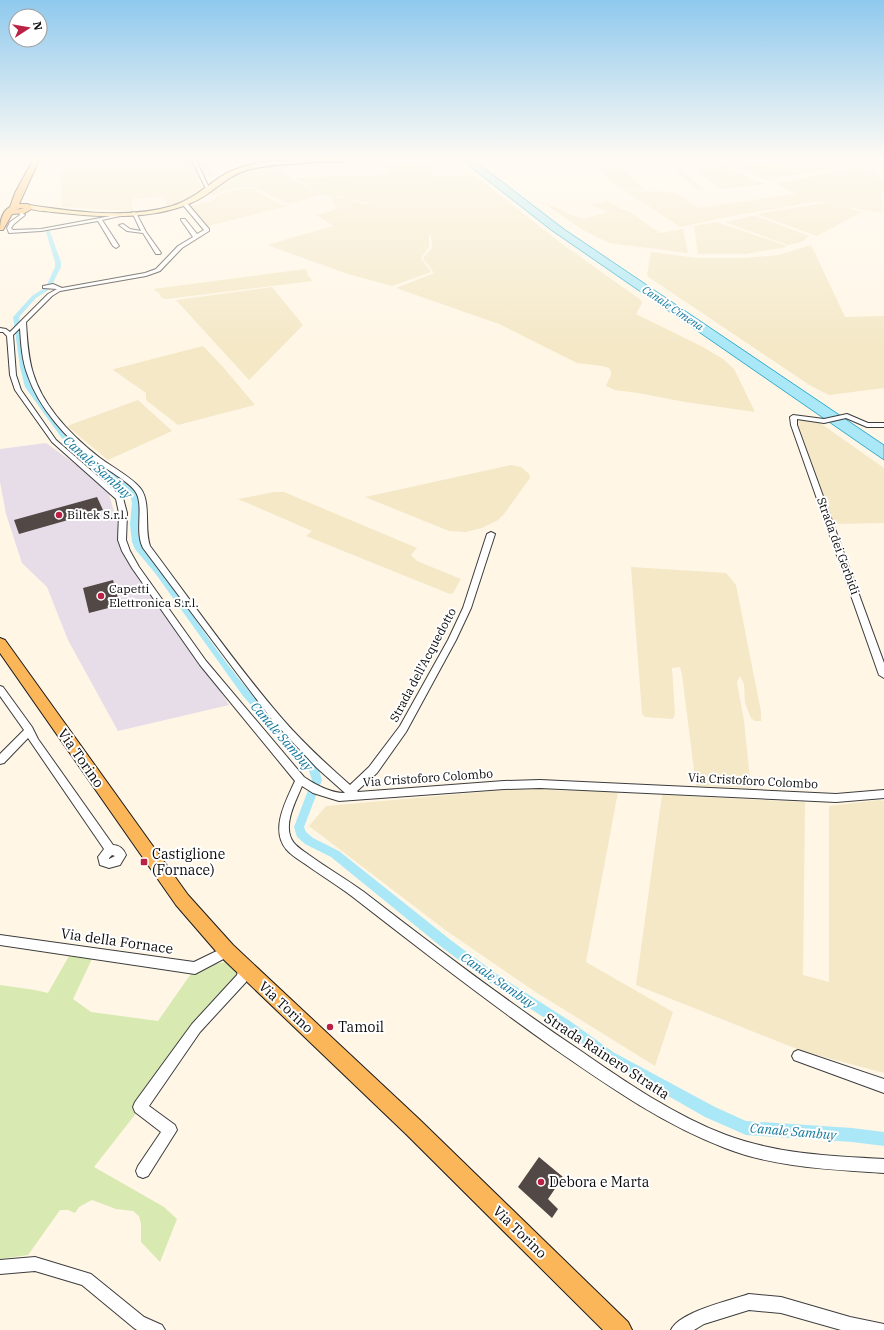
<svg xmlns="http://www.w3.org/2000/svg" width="884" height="1330" viewBox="0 0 884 1330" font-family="'IBM Plex Serif',serif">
<rect width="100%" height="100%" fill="#fff6e6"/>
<!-- industrial -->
<path fill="#e6dde9" d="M 46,443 L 107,487 L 122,539 L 162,605 L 199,657 L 229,705 L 118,731 L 68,640 L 47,587 L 22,563 L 6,514 L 0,482 L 0,449 Z"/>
<!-- farmland -->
<g fill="#f4e8c7">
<path d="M 67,158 L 187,158 L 193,163 L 203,190 L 194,197 L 167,207 L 164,196 L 132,199 L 133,211 L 62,207 L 60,176 Z"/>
<path d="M 194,158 L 227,158 L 211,163 L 215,175 L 208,177 L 203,177 Z"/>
<path d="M 596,158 L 715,158 L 724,165 L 662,168 L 603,164 Z"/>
<path d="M 841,158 L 848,164 L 847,166 L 765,180 L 734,164 Z"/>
<path d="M 432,163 L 433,168 L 430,169 L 434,177 L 475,176 L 558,241 L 641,300 L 642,303 L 636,314 L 703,347 L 723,359 L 734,369 L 755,412 L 685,402 L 638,393 L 615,390 L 606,386 L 611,375 L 611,371 L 609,368 L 602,366 L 577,363 L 499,324 L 396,288 L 434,273 L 423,258 L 432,248 L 431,234 L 429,236 L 429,247 L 421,258 L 431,272 L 392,286 L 348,274 L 267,245 L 333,226 L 316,215 L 337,209 L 332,200 L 334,197 L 346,198 L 364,204 L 377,203 L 366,203 L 340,196 L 332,197 L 320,194 L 295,178 L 386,175 L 384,165 Z"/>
<path d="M 594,165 L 623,168 L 645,190 L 619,189 Z"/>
<path d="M 272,166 L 320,195 L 289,204 L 256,188 L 249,187 L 240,187 L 211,195 L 210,193 L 215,186 L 237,173 Z"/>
<path d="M 725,166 L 756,181 L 766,184 L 721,189 L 693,168 Z"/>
<path d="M 851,168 L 875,170 L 884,182 L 884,189 L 881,194 L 883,210 L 881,213 L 837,205 L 862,212 L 817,236 L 756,214 L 825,203 L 820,201 L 715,219 L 714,220 L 680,227 L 626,191 L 669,192 L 677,194 L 699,208 L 796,194 L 775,183 L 848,170 Z"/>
<path d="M 681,170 L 706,190 L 698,190 L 675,171 Z"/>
<path d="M 241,188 L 253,189 L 276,202 L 288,206 L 208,226 L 191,208 L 190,206 L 212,201 L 218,195 Z"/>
<path d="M 607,200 L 621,209 L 627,210 L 660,233 L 683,229 L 688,253 L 609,243 L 581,229 L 541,201 L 582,219 L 608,212 L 588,204 L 601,203 Z"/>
<path d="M 752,216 L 756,216 L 809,236 L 802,242 L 788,245 L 725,222 Z"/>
<path d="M 717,222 L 785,245 L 786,247 L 746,254 L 698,254 L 694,226 Z"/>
<path d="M 811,245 L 845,317 L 884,316 L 884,388 L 829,395 L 811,386 L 647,276 L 651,252 L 697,258 L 745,258 L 779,255 Z"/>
<path d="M 306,269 L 308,276 L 313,281 L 166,299 L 162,298 L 159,293 L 153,289 Z"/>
<path d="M 272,287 L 303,325 L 249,380 L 176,300 Z"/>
<path d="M 203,346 L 223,367 L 255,405 L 178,425 L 146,400 L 146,393 L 113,370 L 114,369 Z"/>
<path d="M 138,400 L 172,431 L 108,460 L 67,426 Z"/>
<path d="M 796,419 L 820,423 L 884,468 L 884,523 L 834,524 L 796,425 Z"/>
<path d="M 511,465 L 521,467 L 529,474 L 530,478 L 504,514 L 498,520 L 482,528 L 466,532 L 449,531 L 365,497 Z"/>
<path d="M 274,492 L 284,492 L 417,548 L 411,555 L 417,561 L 461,579 L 453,593 L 450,594 L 306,536 L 312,531 L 238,499 Z"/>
<path d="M 631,567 L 726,573 L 736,585 L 761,712 L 761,721 L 755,721 L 751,718 L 745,703 L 744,684 L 740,676 L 737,682 L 744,721 L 751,788 L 696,786 L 682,675 L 680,667 L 672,668 L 675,714 L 673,719 L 645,717 L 642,714 Z"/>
<path d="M 539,787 L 553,790 L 618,792 L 586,962 L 673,1012 L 655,1066 L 534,991 L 448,932 L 309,826 L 326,806 Z"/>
<path d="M 662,795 L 805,802 L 803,975 L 829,982 L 829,806 L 879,800 L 884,801 L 884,1073 L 802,1051 L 636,985 Z"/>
</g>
<!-- green -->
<path fill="#d8e9b1" d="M 69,956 L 92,959 L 73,999 L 91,1012 L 158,1021 L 195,968 L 235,960 L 242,978 L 94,1167 L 164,1207 L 177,1219 L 160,1262 L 141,1242 L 141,1224 L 139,1216 L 133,1211 L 116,1209 L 92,1200 L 79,1207 L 75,1213 L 68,1210 L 60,1210 L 28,1255 L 0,1259 L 0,985 L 35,990 L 48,993 Z"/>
<!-- water -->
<path fill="#aae8f7" stroke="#30adcf" d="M 459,158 L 471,158 L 564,229 L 884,445 L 884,460 L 551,230 Z"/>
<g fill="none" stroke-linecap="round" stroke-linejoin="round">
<!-- canal -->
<path fill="#aae8f7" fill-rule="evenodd" d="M 47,228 L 49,229 L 61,262 L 61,267 L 50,289 L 36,298 L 19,317 L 26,367 L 31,387 L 65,435 L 136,492 C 145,509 132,531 143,548 C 150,559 160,568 168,579 C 194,617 220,657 250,692 C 272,718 295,742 318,766 L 322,780 L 304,827 L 306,832 L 313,838 L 339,851 L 452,941 L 498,975 L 570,1021 L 613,1052 L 715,1107 L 746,1121 L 852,1128 L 884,1132 L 884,1146 L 852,1142 L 746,1135 L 705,1117 L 605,1060 L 562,1029 L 490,983 L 444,949 L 331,857 L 305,844 L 297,837 L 294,827 L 312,780 L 309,771 L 243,696 L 155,573 L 135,549 L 132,542 L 130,525 L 132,502 L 130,495 L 61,437 L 25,387 L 20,367 L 13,317 L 32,296 L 46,287 L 55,267 L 55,262 L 45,229 Z"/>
</g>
<!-- building -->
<g fill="#524846">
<path d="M 97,497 L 103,510 L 19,534 L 14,520 Z"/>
<path d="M 113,580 L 120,605 L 89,613 L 83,588 Z"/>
<path d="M 539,1157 L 563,1177 L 548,1199 L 558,1209 L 552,1218 L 518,1187 Z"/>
</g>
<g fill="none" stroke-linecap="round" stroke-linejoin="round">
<defs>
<g id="street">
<path d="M 191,158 L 195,158 L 210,190 L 206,189 Z"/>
<path d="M 249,158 L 254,158 L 264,165 L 261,166 Z"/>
<path d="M 344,158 L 354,158 L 337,162 L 316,162 L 314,161 Z"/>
<path d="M 183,203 L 187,203 L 209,229 L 209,231 L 182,248 L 160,271 L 146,276 L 60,291 L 52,296 L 26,322 C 27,339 28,357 33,373 C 43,407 73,437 100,458 C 112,467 133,478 141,489 C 151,503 144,529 150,546 C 192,602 233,661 279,715 C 300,740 325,763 350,785 L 369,767 L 400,726 L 448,640 L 463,608 L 487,534 L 491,532 L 495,534 L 471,608 L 456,640 L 406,732 L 377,773 L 357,791 L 358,792 L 504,781 L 540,780 L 836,794 L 884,790 L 884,798 L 836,802 L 540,788 L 504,789 L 339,801 L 313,793 L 302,786 C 296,801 281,827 294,843 C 298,848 304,851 309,855 C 327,868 346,879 364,892 C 435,947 506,1001 581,1051 C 627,1083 674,1115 726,1135 C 777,1154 831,1156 884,1159 L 884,1173 C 830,1169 776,1168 725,1148 C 662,1124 607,1085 552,1047 C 486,1000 422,951 358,901 C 342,888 325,878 308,866 C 301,861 292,856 286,849 C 270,829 286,801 295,781 L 200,665 L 132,568 L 122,551 L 118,540 L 119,513 L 116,499 L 52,442 L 15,390 L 10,375 L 7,336 L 3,332 L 0,332 L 0,328 L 6,329 L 10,332 L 48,294 L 57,289 L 43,288 L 43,286 L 53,284 L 62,288 L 145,273 L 156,269 L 178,246 L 193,237 L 181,220 L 181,219 L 185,219 L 197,234 L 204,230 L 183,205 ZM 20,328 C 21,344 22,361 28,376 C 39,408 67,439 93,459 C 104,468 128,481 135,491 C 145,505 134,531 143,548 L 273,721 L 317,768 L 345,793 C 330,793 316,785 304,777 L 206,661 L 139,567 L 130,551 L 126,540 L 127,513 L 123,498 L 56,440 L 21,390 L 16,375 L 13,335 Z"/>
<path d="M 21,211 L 25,215 L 14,224 L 11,228 L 13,230 L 41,229 L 127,213 L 129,214 L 102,220 L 119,246 L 116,248 L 113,246 L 98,221 L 41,231 L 9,233 L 7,228 L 10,222 L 20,215 L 19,212 Z"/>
<path d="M 132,212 L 136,213 L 146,232 L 161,253 L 160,254 L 156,254 L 143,233 L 127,231 L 119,225 L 123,224 L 130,229 L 141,231 Z"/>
<path d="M 847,414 L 868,423 L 884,423 L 884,427 L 867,427 L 846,418 L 824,423 L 797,419 L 797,425 L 884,663 L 884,678 L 879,675 L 791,425 L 790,417 L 793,415 L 824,419 Z"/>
<path d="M 0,686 L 3,687 L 32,727 L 38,739 L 113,845 C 119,845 124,849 126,855 L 120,865 L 109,868 L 100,865 L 98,857 L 104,849 L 28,738 L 4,763 L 0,764 L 0,754 L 24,730 L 0,696 ZM 112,855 L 115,856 L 109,859 L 109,858 Z"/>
<path d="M 0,935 L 194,962 L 227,946 L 231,947 L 233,951 L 231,955 L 195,974 L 0,945 Z"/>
<path d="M 244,962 L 248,964 L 250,968 L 246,982 L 200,1032 L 149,1106 L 175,1125 L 177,1130 L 148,1176 L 143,1178 L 138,1176 L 136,1171 L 138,1166 L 161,1132 L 135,1112 L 133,1107 L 135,1102 L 192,1024 L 237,975 L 240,964 Z"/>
<path d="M 798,1050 L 884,1079 L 884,1093 L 794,1060 L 792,1056 L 794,1052 Z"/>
<path d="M 35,1257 L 91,1274 L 144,1317 L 162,1325 L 165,1330 L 137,1330 L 134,1328 L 82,1285 L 35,1271 L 0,1274 L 0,1260 Z"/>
<path d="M 749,1294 L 781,1297 L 850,1317 L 884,1324 L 884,1330 L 841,1330 L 781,1313 L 749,1310 L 704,1324 L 694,1330 L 671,1330 C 679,1312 731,1300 749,1294 Z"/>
</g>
<path id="secondary" d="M 320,158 L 339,158 C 332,162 322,161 315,162 C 294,164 272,164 251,169 C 225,175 214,194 191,203 C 149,221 97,217 52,212 C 45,211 32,211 26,207 L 29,205 C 75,212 127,219 172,206 C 197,198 208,183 229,172 C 257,159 290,161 320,158 Z"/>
<g id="primary">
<path d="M 34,158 L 40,158 L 19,204 L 28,204 L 33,208 L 25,213 L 12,214 L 3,230 L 0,230 C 0,222 2,211 10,207 L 15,193 ZM 20,208 L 24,208 L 16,210 Z"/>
<path d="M 0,638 L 5,640 L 188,895 L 233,945 L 420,1120 L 628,1322 L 632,1330 L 603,1330 L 406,1134 L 221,957 L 176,905 L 0,653 Z"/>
</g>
</defs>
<!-- street casing -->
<use href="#street" stroke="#3d3d3d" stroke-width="2"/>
<!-- secondary casing -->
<use href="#secondary" stroke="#2c2c2c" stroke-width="2"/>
<!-- primary casing -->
<use href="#primary" stroke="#1b1b1b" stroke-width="2"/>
<!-- street -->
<use href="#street" fill="#fff" fill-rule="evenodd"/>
<!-- secondary -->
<use href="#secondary" fill="#ffe3a1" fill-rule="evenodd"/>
<!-- primary -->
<use href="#primary" fill="#fcb65a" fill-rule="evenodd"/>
</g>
<!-- sky -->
<linearGradient id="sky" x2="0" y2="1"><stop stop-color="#8fc9ee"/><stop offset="0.46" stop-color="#fffbf4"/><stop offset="1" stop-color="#fffbf4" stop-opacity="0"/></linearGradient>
<rect width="884" height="344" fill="url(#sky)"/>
<!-- markers -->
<g fill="#bb2144" stroke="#fff" stroke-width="1.5">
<circle cx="59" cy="515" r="4"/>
<circle cx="101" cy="596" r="4"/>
<rect x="140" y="858" width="8" height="8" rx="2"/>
<circle cx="330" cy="1027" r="4"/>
<circle cx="541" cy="1182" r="4"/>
</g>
<g text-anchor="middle" stroke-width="4" stroke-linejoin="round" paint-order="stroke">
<!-- far-water labels -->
<g font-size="11" font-style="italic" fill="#13799c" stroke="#fff">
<text transform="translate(673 308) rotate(34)" y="4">Canale Cimena</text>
</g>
<!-- poi labels -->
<g font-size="12" fill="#0a0a0a" stroke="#fff" text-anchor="start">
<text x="67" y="519">Biltek S.r.l.</text>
<text x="109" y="593">Capetti<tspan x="109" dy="14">Elettronica S.r.l.</tspan></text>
</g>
<!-- street labels -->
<g font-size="12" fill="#0a0a0a" stroke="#fff">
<text transform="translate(838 546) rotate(70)" y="4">Strada dei Gerbidi</text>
<text transform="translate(423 665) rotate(-62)" y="4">Strada dell'Acquedotto</text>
<text transform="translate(428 778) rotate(-4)" y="4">Via Cristoforo Colombo</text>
<text transform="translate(753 781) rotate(3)" y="4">Via Cristoforo Colombo</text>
</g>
<!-- water labels -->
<g font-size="13" font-style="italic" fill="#13799c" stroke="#fff">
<text transform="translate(98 467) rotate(42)" y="5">Canale Sambuy</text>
<text transform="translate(282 736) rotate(49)" y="5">Canale Sambuy</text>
<text transform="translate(498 980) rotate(35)" y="5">Canale Sambuy</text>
<text transform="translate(793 1131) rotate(5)" y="5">Canale Sambuy</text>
</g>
<!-- near-street labels -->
<g font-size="14" fill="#0a0a0a" stroke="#fff">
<text transform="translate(81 758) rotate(55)" y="5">Via Torino</text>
<text transform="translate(117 941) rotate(8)" y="5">Via della Fornace</text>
<text transform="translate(286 1007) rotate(43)" y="5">Via Torino</text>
<text transform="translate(607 1056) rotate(33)" y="5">Strada Rainero Stratta</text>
<text transform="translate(520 1232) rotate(44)" y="5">Via Torino</text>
</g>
<!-- near-poi labels -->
<g font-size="14" fill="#0a0a0a" stroke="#fff" text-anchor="start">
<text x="152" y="859">Castiglione<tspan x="152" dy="16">(Fornace)</tspan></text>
<text x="338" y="1032">Tamoil</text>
<text x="549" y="1187">Debora e Marta</text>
</g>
</g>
<!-- north arrow -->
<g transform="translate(28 28) rotate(78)"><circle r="19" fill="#ffffff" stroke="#9d9d9d"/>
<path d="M0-3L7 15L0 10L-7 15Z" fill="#bb2144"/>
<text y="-6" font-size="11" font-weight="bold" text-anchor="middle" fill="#0a0a0a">N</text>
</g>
</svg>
